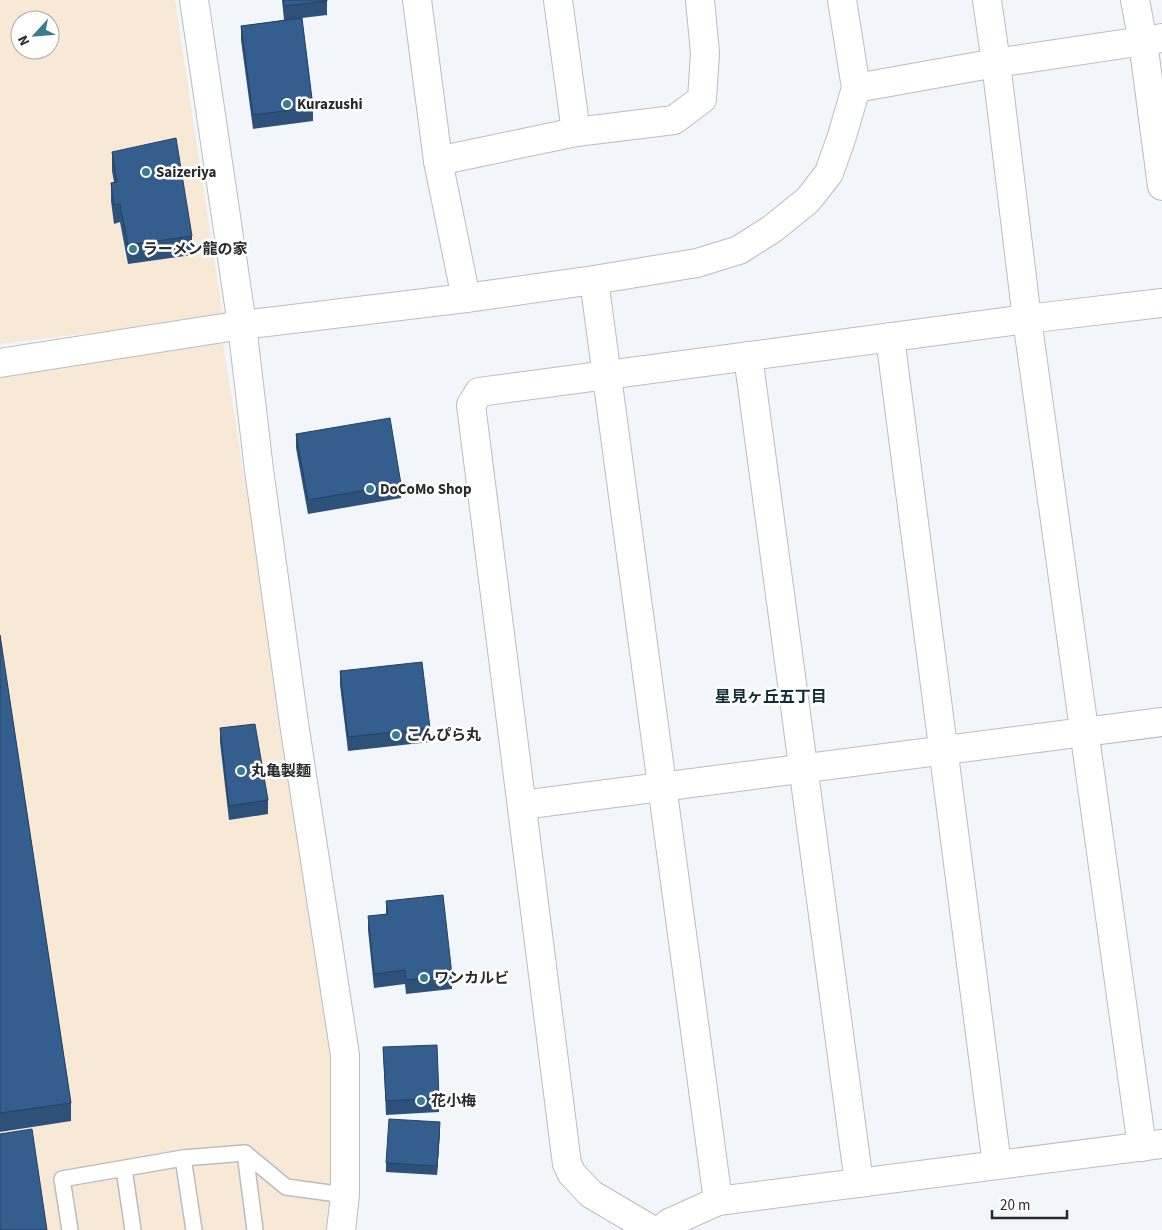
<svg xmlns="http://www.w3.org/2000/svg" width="1162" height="1230" viewBox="0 0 1162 1230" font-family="'Source Sans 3','Noto Sans JP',sans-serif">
<rect width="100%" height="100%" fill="#f2f6fa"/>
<!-- commercial -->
<g fill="#f8e9d6" fill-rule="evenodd">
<path d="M 0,0 L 175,0 L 223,317 L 0,344 ZM 20,20 L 50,20 L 50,50 L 20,50 Z"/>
<path d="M 223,343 L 337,1061 L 332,1208 L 328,1230 L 0,1230 L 0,377 Z"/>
</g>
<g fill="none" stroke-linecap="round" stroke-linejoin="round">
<defs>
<g id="lane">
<path d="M 245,1153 L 255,1230"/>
<path d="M 183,1158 L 194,1230"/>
<path d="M 124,1169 L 133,1230"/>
<path d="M 70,1230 L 62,1179 L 183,1158 L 245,1153 L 286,1187 L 345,1195"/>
</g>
<g id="street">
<path d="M 417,0 L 438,161 L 466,298"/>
<path d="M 558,0 L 576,132"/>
<path d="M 987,0 L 996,63 L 1027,319 L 1142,1147"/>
<path d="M 1135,0 L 1143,42 L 1162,186"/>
<path d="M 856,88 L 996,63 L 1162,38"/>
<path d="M 438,161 L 576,132 L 674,120 L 702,99 L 705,53 L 700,0"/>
<path d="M 594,280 L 718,1201"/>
<path d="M 890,337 L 997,1165"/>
<path d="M 748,356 L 859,1183"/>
<path d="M 0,363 L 242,325 L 466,298 L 594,280 L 697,263 L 739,250 L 772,229 L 808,200 L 829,173 L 842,136 L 856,88 L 842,0"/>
<path d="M 522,805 L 1162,722"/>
<path d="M 652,1230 L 591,1194 L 572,1174 L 567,1164 L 471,405 L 479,392 L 1027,319 L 1162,303"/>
<path d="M 661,1230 L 669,1223 L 718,1201 L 1162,1144"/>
</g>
<path id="secondary" d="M 194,0 L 242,325 L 259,470 L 295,730 L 345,1055 L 345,1195 L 341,1230"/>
</defs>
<!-- lane casing -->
<use href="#lane" stroke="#b9bdc1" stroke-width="18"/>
<!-- street casing -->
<use href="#street" stroke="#b9bdc1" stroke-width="30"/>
<!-- secondary casing -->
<use href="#secondary" stroke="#b9bdc1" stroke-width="30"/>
<!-- lane -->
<use href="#lane" stroke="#fff" stroke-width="15"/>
<!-- street -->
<use href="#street" stroke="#fff" stroke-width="28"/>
<!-- secondary -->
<use href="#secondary" stroke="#fff" stroke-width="28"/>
</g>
<!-- wall -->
<g fill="#2d5179">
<path d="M 282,0 L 327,0 L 327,15 L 302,18 L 313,107 L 313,121 L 253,129 L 241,40 L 241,26 L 284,20 Z"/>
<path d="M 112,152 L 192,236 L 192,255 L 128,264 L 120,222 L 114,224 L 111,201 L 111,183 L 114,182 L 112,171 Z"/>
<path d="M 296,434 L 401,484 L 401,498 L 308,514 L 296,448 Z"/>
<path d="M 0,635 L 71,1103 L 71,1121 L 0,1132 Z"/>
<path d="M 340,671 L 430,728 L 430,742 L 348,751 L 340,685 Z"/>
<path d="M 220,728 L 268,800 L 268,814 L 229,820 L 220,742 Z"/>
<path d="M 386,901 L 452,975 L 452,989 L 406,994 L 405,984 L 374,988 L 368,930 L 368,916 L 386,914 Z"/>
<path d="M 383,1047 L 439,1098 L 439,1112 L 386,1115 Z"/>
<path d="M 440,1131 L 437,1175 L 386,1172 L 386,1163 Z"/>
</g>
<!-- shaded-wall -->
<path fill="#244263" d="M 440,1122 L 440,1131 L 437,1175 L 437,1166 Z"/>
<!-- building -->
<g fill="#345e8d" stroke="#244263">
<path d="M 284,0 L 327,0 L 327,1 L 284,6 Z"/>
<path d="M 302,18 L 313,107 L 253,115 L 241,26 Z"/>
<path d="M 176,138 L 192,236 L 128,245 L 120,204 L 114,205 L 111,183 L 117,182 L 112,152 Z"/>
<path d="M 390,418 L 401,484 L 308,500 L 296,434 Z"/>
<path d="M 0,635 L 71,1103 L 0,1113 Z"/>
<path d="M 422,662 L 430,728 L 348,737 L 340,671 Z"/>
<path d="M 255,724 L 268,800 L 229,806 L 220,728 Z"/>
<path d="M 443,895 L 452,975 L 406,980 L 405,970 L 374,974 L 368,916 L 388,914 L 386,901 Z"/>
<path d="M 437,1045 L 439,1098 L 386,1101 L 383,1047 Z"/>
<path d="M 389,1119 L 440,1122 L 437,1166 L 386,1163 Z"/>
<path d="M 32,1129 L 47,1230 L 0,1230 L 0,1134 Z"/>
</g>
<!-- markers -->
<g fill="#3b7b8f" stroke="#fff" stroke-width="2">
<circle cx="287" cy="104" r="5"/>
<circle cx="146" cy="172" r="5"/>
<circle cx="133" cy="249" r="5"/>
<circle cx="370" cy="489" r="5"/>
<circle cx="396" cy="735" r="5"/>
<circle cx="241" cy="771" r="5"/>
<circle cx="424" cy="978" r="5"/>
<circle cx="421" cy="1101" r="5"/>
</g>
<g text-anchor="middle" stroke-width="5" stroke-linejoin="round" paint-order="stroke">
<!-- poi labels -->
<g font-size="15" font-weight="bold" fill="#292a2c" stroke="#fff" text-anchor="start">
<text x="297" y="109">Kurazushi</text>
<text x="156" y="177">Saizeriya</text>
<text x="143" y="254">ラーメン龍の家</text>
<text x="380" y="494">DoCoMo Shop</text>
<text x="406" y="740">こんぴら丸</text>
<text x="251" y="776">丸亀製麵</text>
<text x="434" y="983">ワンカルビ</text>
<text x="431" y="1106">花小梅</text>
</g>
<!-- neighbourhood labels -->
<g font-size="16" font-weight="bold" fill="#102f38" stroke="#fff">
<text x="771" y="702">星見ヶ丘五丁目</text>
</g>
</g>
<!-- north arrow -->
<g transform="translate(35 35) rotate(244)"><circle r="24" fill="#ffffff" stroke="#a9aaab"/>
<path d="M0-4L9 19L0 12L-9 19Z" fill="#3b7b8f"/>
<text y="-8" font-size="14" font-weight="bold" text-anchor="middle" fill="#292a2c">N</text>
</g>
<!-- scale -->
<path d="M992 1210v8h75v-8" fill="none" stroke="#292a2c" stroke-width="2.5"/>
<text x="1000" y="1210" font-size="15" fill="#292a2c" stroke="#ffffff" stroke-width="4" paint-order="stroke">20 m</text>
</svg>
